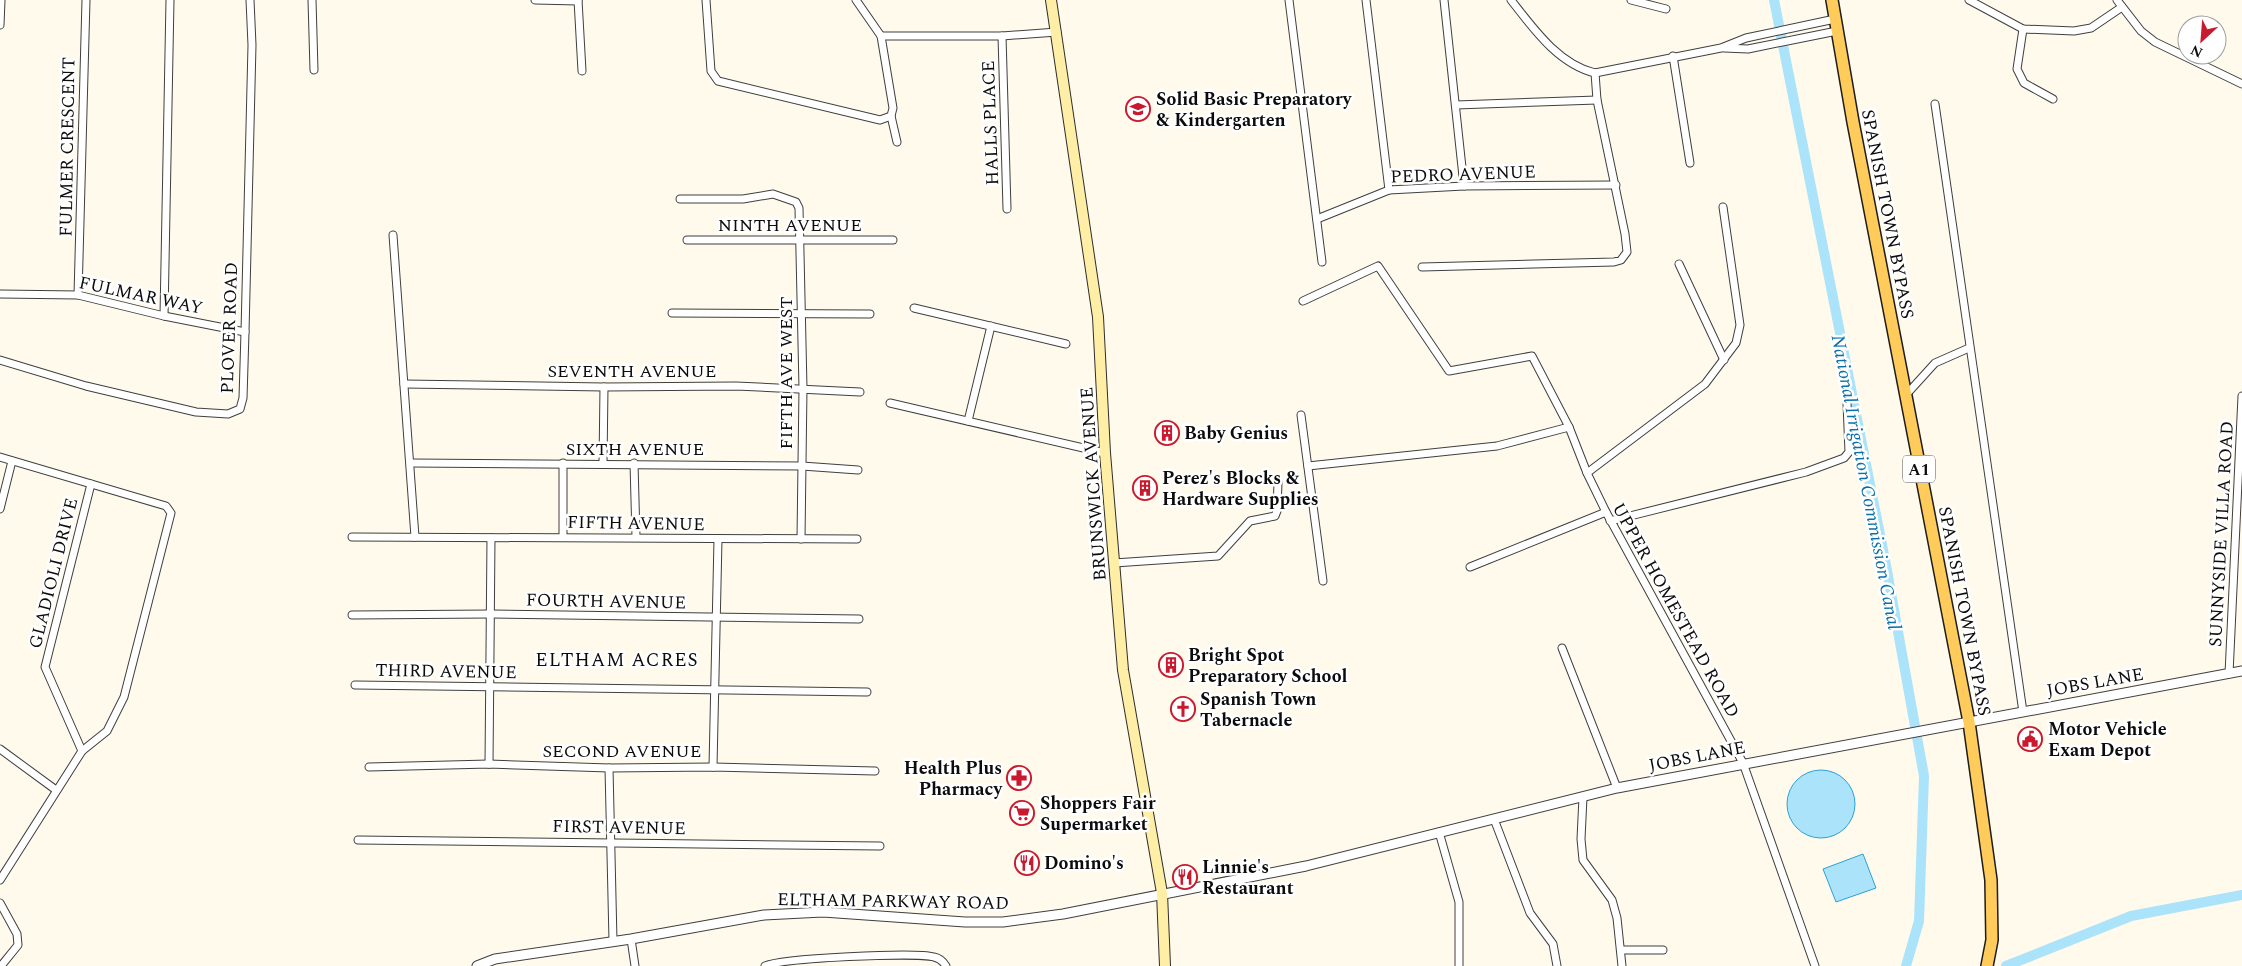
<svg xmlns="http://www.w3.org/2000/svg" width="2242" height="966" viewBox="0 0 2242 966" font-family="Spectral,serif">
<rect width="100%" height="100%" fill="#fffaeb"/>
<!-- water -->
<g fill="#abe3fb" stroke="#2ba1d9">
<circle cx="1821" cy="804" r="34"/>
<path d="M 1863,854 L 1876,888 L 1836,902 L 1823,869 Z"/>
</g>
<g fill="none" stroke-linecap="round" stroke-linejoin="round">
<!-- canal -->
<g stroke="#abe3fb" stroke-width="10">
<path d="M 1774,0 L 1886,565 L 1924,776 L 1919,921 L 1906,966"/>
<path d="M 2006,966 L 2131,916 L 2242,895"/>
</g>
<defs>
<g id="minor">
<path d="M 312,0 L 314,70"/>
<path d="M 535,0 L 578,1"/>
<path d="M 578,0 L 582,71"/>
<path d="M 706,0 L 711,71 L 718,81 L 880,120 L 891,116"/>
<path d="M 856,0 L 881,36 L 893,108 L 891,116 L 897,142"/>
<path d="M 1289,0 L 1322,262"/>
<path d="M 1366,0 L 1389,190"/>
<path d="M 1444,0 L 1464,186"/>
<path d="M 1511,0 C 1533,28 1558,64 1595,73 L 1721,48 L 1746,38 L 1835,19"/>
<path d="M 1631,0 L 1666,9"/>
<path d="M 1969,0 L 2023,29 L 2074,31 L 2091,28 L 2122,7"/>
<path d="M 2117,0 L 2141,31 L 2155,42 L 2242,84"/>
<path d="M 0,25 L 1,0"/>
<path d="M 2023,29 L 2017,69 L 2024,83 L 2053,99"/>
<path d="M 881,36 L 1002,36 L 1057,32"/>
<path d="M 1002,36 L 1007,209"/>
<path d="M 1724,48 L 1748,49 L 1837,31"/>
<path d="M 1673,56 L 1690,163"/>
<path d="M 1935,104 L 2023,712"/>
<path d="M 1456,105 L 1597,100"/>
<path d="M 680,199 L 743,199 L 773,194 L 796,202 L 799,208 L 803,388 L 801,539"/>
<path d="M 1317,219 L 1389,190 L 1464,186 L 1616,185"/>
<path d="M 393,235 L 415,537"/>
<path d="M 687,240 L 893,240"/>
<path d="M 1679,264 L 1724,360"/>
<path d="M 1422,267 L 1614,262 L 1621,260 L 1627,252 L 1625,234 L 1597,100 L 1595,73"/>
<path d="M 0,294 L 78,295 L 164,316 L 245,332"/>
<path d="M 78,295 L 86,0"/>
<path d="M 1303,301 L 1378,266 L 1449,371 L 1532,356 L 1569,427 L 1587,473 L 1606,512 L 1743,763 L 1815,966"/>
<path d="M 914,308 L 1066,344"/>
<path d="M 672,313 L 870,314"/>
<path d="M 164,316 L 170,0"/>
<path d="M 0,360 L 86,386 L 196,412 L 228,414 L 240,409 L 243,398 L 245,332 L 252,45 L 250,0"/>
<path d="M 404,384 L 604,387 L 736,386 L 860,392"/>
<path d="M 1905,396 L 1935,363 L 1969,348"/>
<path d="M 890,403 L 1105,453"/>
<path d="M 1301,415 L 1323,581"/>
<path d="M 968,421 L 991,326"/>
<path d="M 0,457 L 166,506 L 171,513 L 124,697 L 107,731 L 82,751 L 0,880"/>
<path d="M 411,463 L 802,466 L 858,470"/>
<path d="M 563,463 L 563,537"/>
<path d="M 634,463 L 636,537"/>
<path d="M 603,464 L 604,387"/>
<path d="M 1308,466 L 1497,446 L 1569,427"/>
<path d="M 1587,473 L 1705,384 L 1736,343 L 1740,325 L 1723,207"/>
<path d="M 0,509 L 12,461"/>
<path d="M 1610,521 L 1806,472 L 1844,458 L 1849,452 L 1847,403"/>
<path d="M 352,537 L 857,539"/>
<path d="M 1114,563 L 1218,556 L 1250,521 L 1275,516 L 1277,511 L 1278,482"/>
<path d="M 1470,567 L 1606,512"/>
<path d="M 352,615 L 491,614 L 859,619"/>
<path d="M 1562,648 L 1617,788"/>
<path d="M 2229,674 L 2242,396"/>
<path d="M 355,685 L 867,692"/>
<path d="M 0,749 L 56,790"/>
<path d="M 82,751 L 45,667 L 91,484"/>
<path d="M 489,764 L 491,538"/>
<path d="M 369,767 L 489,764 L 609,768 L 713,767 L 875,771"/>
<path d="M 713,767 L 718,539"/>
<path d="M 609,768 L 613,941"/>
<path d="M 1583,797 L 1581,839 L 1583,860 L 1612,900 L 1617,918 L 1622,966"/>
<path d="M 1494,819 L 1530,913 L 1553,944 L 1557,966"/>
<path d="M 1439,832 L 1459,902 L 1459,966"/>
<path d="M 358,840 L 880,846"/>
<path d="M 0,903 L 17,934 L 18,945 L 1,966"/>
<path d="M 631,939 L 635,966"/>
<path d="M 1621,950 L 1663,950"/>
<path d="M 765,966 C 781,958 916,952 934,957 C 939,958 943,961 946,966"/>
</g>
<path id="tertiary" d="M 477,966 L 495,959 L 631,939 L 764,915 L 823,912 L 965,922 L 1003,922 L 1063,914 L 1306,866 L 1617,788 L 2242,671"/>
<path id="secondary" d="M 1051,0 L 1098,317 L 1105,453 L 1123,670 L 1162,893 L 1165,966"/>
<path id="primary" d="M 1832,0 L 1853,122 L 1969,722 L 1991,880 L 1992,940 L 1987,966"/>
</defs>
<!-- minor casing -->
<use href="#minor" stroke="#3f3f3f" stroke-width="9"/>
<!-- tertiary casing -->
<use href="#tertiary" stroke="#3f3f3f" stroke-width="11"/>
<!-- secondary casing -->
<use href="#secondary" stroke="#2e2e2e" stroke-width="12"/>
<!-- primary casing -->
<use href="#primary" stroke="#1d1d1d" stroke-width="14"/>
<!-- minor -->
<use href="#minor" stroke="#fff" stroke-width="7"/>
<!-- tertiary -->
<use href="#tertiary" stroke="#fff" stroke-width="9"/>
<!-- secondary -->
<use href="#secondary" stroke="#ffeea6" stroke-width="10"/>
<!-- primary -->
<use href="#primary" stroke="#ffcb5b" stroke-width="11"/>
</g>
<!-- icons -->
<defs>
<symbol id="school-ring" viewBox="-11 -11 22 22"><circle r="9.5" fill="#fff" stroke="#c8192e" stroke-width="1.5"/><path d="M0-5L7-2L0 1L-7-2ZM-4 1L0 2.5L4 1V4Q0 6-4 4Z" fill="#c8192e"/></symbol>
<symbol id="building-ring" viewBox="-11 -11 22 22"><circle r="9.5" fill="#fff" stroke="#c8192e" stroke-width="1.5"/><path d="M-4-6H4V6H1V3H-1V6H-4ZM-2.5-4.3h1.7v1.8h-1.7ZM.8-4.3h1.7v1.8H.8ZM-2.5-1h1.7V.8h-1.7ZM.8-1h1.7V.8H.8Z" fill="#c8192e"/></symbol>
<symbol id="church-ring" viewBox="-11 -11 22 22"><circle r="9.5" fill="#fff" stroke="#c8192e" stroke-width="1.5"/><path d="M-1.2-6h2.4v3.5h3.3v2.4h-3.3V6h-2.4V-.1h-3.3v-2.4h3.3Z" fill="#c8192e"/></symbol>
<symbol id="civic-ring" viewBox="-11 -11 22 22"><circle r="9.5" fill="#fff" stroke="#c8192e" stroke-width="1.5"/><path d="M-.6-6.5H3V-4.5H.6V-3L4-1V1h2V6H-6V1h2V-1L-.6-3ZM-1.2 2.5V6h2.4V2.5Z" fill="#c8192e"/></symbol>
<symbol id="pharmacy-ring" viewBox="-11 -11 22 22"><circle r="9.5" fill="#fff" stroke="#c8192e" stroke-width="1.5"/><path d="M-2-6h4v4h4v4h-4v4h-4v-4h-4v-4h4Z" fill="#c8192e"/></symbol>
<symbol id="supermarket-ring" viewBox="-11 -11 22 22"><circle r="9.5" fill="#fff" stroke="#c8192e" stroke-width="1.5"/><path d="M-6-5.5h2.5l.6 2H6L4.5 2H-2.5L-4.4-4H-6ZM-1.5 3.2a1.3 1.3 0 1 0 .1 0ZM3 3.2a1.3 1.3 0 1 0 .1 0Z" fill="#c8192e"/></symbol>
<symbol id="restaurant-ring" viewBox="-11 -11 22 22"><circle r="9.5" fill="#fff" stroke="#c8192e" stroke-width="1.5"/><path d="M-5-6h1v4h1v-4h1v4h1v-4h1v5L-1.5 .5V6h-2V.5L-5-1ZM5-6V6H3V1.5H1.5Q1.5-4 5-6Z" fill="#c8192e"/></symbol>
</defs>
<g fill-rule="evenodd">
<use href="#school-ring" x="1124" y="95" width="28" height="28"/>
<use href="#building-ring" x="1153" y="419" width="28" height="28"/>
<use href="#building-ring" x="1131" y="474" width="28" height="28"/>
<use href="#building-ring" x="1157" y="651" width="28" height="28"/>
<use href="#church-ring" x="1169" y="695" width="28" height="28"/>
<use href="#civic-ring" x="2016" y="725" width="28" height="28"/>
<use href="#pharmacy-ring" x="1005" y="764" width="28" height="28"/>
<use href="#supermarket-ring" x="1008" y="799" width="28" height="28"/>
<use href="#restaurant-ring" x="1013" y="849" width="28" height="28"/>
<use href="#restaurant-ring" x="1171" y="863" width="28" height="28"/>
</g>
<g text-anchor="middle" stroke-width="5" stroke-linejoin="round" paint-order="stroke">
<!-- shield labels -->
<rect fill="#fff" stroke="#555" stroke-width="1" x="1903" y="455.5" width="32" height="27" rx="4"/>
<g font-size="16" font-weight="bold" fill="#0c0c0c">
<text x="1919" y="475">A1</text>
</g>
<!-- poi labels -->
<g font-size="18" font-weight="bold" fill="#0c0c0c" stroke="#fff" text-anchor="start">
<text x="1156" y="105">Solid Basic Preparatory<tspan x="1156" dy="21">&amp; Kindergarten</tspan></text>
<text x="1184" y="439">Baby Genius</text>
<text x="1162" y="484">Perez's Blocks &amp;<tspan x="1162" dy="21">Hardware Supplies</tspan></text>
<text x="1188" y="661">Bright Spot<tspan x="1188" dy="21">Preparatory School</tspan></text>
<text x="1200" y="705">Spanish Town<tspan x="1200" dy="21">Tabernacle</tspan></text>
<text x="2048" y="735">Motor Vehicle<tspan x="2048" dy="21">Exam Depot</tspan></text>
<text x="1002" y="774" text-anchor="end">Health Plus<tspan x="1002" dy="21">Pharmacy</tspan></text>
<text x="1040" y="809">Shoppers Fair<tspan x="1040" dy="21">Supermarket</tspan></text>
<text x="1044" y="869">Domino's</text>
<text x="1202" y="873">Linnie's<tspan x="1202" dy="21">Restaurant</tspan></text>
</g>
<!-- street labels -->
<g font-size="18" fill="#0c0c0c" stroke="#fff">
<text transform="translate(990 123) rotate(-92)" y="6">HALLS PLACE</text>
<text transform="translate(67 147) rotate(-89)" y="6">FULMER CRESCENT</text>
<text transform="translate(1463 174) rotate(-2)" y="6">PEDRO AVENUE</text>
<text transform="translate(1888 214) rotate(79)" y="6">SPANISH TOWN BYPASS</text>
<text x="790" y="231">NINTH AVENUE</text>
<text transform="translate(141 295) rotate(12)" y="6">FULMAR WAY</text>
<text transform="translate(229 328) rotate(-88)" y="6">PLOVER ROAD</text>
<text x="632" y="377">SEVENTH AVENUE</text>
<text transform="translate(786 373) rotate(-90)" y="6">FIFTH AVE WEST</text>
<text x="635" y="455">SIXTH AVENUE</text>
<text transform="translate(1093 484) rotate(-94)" y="6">BRUNSWICK AVENUE</text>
<text transform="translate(636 523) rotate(1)" y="6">FIFTH AVENUE</text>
<text transform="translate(2221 534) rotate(-87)" y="6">SUNNYSIDE VILLA ROAD</text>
<text transform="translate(53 573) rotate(-76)" y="6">GLADIOLI DRIVE</text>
<text transform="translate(606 601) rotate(1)" y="6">FOURTH AVENUE</text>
<text transform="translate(1676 610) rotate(61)" y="6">UPPER HOMESTEAD ROAD</text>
<text transform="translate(1965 611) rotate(79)" y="6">SPANISH TOWN BYPASS</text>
<text transform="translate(446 671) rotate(1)" y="6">THIRD AVENUE</text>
<text transform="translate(2095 682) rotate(-10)" y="6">JOBS LANE</text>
<text x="622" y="757">SECOND AVENUE</text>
<text transform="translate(1697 756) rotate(-11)" y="6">JOBS LANE</text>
<text transform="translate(619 827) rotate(1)" y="6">FIRST AVENUE</text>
<text transform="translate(893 901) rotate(1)" y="6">ELTHAM PARKWAY ROAD</text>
</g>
<!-- water labels -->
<g font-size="19" font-style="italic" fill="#0b6fa8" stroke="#fff">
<text transform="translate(1867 482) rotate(79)" y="7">National Irrigation Commission Canal</text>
</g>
<!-- neighbourhood labels -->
<g font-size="19" letter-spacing="1" fill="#0c0c0c" stroke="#fff">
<text x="617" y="666">ELTHAM ACRES</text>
</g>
</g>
<!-- north arrow -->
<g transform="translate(2202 40) rotate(206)"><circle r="24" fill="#ffffff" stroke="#9e9e9e"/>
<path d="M0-4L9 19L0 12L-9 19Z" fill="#c8192e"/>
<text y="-8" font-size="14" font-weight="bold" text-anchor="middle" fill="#0c0c0c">N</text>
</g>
</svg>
